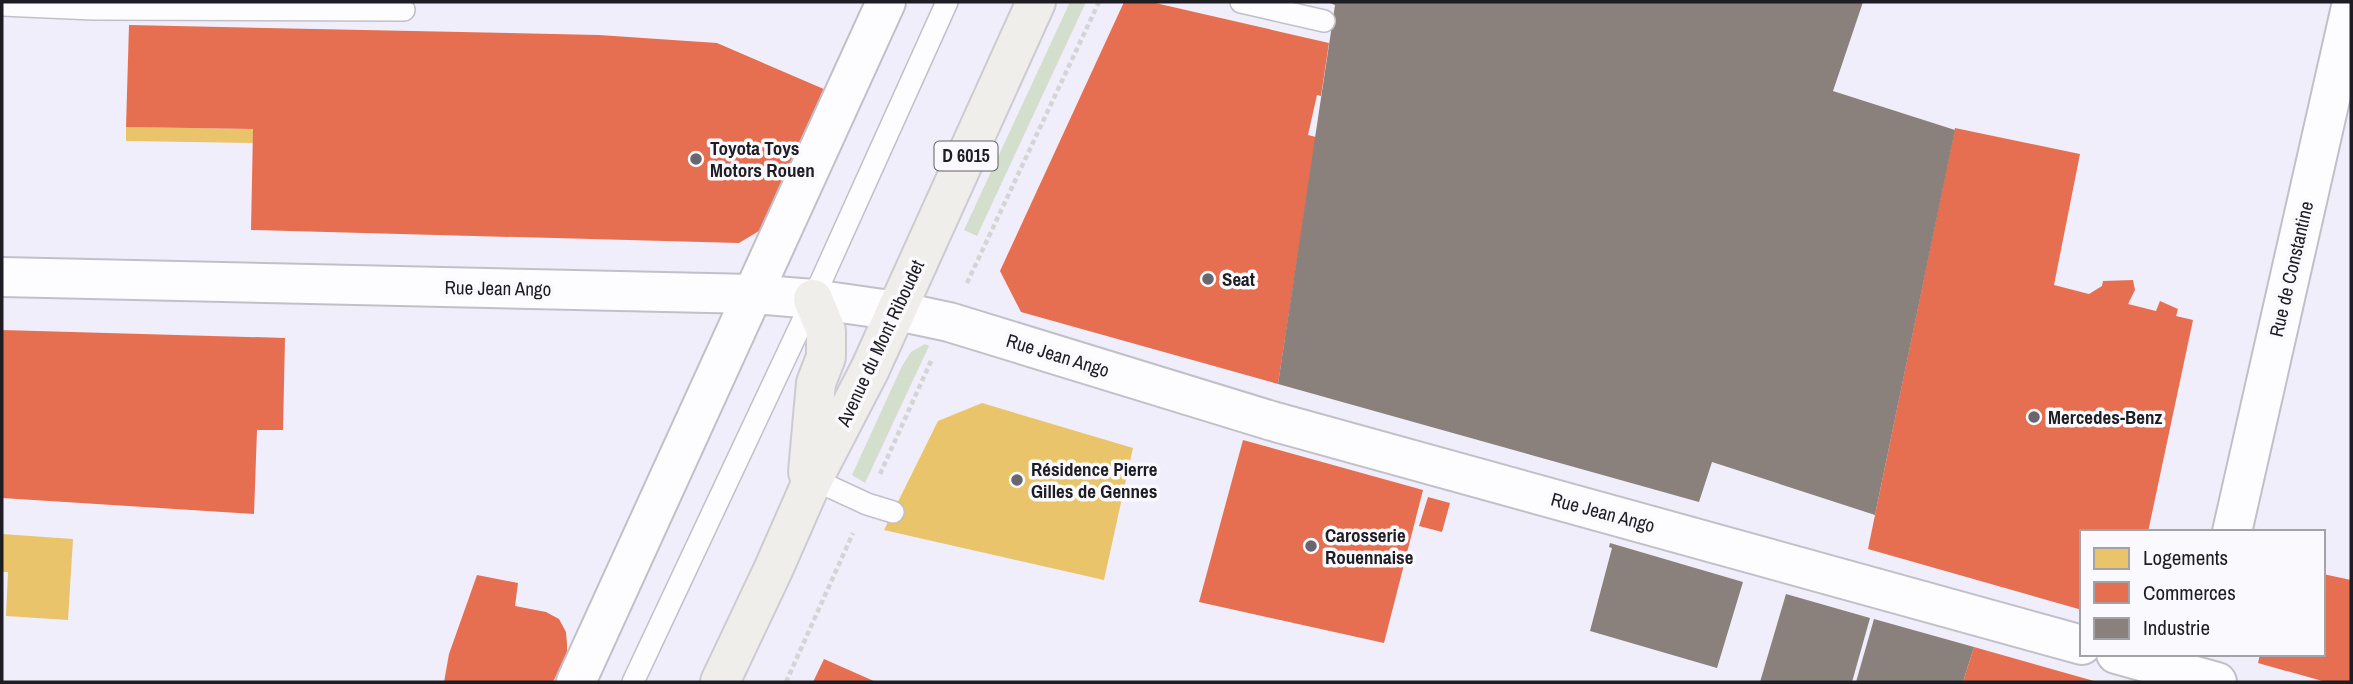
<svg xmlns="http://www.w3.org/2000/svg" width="2353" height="684" viewBox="0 0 2353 684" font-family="'Archivo Narrow',sans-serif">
<rect width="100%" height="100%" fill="#f0eefa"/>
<!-- green -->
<g fill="#d4decd">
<path d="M 1070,2 L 1086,2 L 977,236 L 964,230 Z"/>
<path d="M 925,344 L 929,346 L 865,483 L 852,475 L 902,366 L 911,352 Z"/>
</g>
<!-- homes -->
<g fill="#e9c46a">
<path d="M 126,127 L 253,129 L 253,143 L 126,141 Z"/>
<path d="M 982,403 L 1133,448 L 1104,580 L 884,530 L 938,421 Z"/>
<path d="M 2,534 L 73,539 L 68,620 L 6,616 L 8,572 L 2,572 Z"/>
</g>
<!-- shops -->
<g fill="#e76f51">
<path d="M 1124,2 L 1151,2 L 1329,43 L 1321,96 L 1317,95 L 1308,135 L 1316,137 L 1278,384 L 1021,312 L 1000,271 Z"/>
<path d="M 129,25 L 599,35 L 717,43 L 826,90 L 764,228 L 739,243 L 251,230 L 253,129 L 126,127 Z"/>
<path d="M 1955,128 L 2080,154 L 2054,285 L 2089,294 L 2102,286 L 2103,281 L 2133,280 L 2135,290 L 2128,304 L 2156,311 L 2160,301 L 2178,309 L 2176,316 L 2193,320 L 2148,532 L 2082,532 L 2082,610 L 1868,549 Z"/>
<path d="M 2,330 L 285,338 L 283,430 L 257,430 L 254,514 L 2,498 Z"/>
<path d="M 1243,440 L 1423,490 L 1384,643 L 1199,602 Z"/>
<path d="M 1428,497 L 1450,503 L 1442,532 L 1419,526 Z"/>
<path d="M 2323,574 L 2351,580 L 2351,682 L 2326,682 L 2258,663 L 2260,654 L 2323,654 Z"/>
<path d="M 477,575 L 518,583 L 515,606 L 546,612 L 559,619 L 566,632 L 567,644 L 567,652 L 553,682 L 444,682 L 449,654 Z"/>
<path d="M 1974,647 L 2094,681 L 2093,682 L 1963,682 Z"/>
<path d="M 824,659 L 876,682 L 813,682 Z"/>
</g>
<!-- industry -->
<g fill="#8a817c">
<path d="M 1327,2 L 1863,2 L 1833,91 L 1955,130 L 1875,515 L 1712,462 L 1699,502 L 1278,384 L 1335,5 Z"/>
<path d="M 1610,543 L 1743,582 L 1717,668 L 1590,631 L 1612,548 L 1609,547 Z"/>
<path d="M 1786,594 L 1870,618 L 1852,682 L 1760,682 Z"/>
<path d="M 1874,619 L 1974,647 L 1963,682 L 1856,682 Z"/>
</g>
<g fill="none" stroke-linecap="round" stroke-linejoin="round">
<defs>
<g id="lane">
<path d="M 1241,2 L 1324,21"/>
<path d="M 2,5 L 93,9 L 404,10"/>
<path d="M 813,479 L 867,504 L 893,512"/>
<path d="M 633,682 L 813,299 L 947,2"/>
</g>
<g id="secondary">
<path d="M 2,277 L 753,294 L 813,299 L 897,311 L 949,322 L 1272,421 L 2082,645"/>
<path d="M 2232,532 L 2351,7"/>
<path d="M 2116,654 L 2217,682"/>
<path d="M 576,682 L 886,2"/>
</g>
<g id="primary">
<path d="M 808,472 L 816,383 L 826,357 L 826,331 L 813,299"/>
<path d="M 720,682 L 773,570 L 813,479 L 870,369 L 1036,2"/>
</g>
</defs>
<!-- lane casing -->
<use href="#lane" stroke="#c1c0c8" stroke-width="24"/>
<!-- secondary casing -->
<use href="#secondary" stroke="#c1c0c8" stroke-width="42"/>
<!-- primary casing -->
<use href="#primary" stroke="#cccbd2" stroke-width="42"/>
<!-- path -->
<g stroke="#d4d4d7" stroke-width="4.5" stroke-dasharray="5 3.5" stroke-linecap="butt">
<path d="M 967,283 L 1099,2"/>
<path d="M 880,474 L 931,361"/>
<path d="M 786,682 L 853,533"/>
</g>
<!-- lane -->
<use href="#lane" stroke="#fdfcfe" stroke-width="21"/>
<!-- secondary -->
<use href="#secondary" stroke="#fdfcfe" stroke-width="38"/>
<!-- primary -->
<use href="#primary" stroke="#f0eeea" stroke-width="38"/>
</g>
<!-- markers -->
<g fill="#68666f" stroke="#fafafe" stroke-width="2.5">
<circle cx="696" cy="159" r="7"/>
<circle cx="1208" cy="279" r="7"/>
<circle cx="2034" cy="417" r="7"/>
<circle cx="1017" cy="480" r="7"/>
<circle cx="1311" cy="546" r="7"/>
</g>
<g text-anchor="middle" stroke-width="7" stroke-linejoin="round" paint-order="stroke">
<!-- shield labels -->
<rect fill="#fafafe" stroke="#605f65" stroke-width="2" x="934.5" y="141.5" width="63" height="29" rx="5"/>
<g font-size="18" font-weight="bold" fill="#1e1d24">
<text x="966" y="162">D 6015</text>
</g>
<!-- poi labels -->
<g font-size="19" font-weight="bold" fill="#1e1d24" stroke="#fafafe" text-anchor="start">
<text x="710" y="155">Toyota Toys<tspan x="710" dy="22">Motors Rouen</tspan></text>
<text x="1222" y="286">Seat</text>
<text x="2048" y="424">Mercedes-Benz</text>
<text x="1031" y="476">Résidence Pierre<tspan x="1031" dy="22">Gilles de Gennes</tspan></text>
<text x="1325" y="542">Carosserie<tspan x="1325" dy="22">Rouennaise</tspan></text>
</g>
<!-- street labels -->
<g font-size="19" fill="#1e1d24" stroke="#fafafe">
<text transform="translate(2291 269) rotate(-77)" y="7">Rue de Constantine</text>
<text transform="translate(498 288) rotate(1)" y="7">Rue Jean Ango</text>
<text transform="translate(880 343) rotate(-65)" y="7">Avenue du Mont Riboudet</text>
<text transform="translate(1058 355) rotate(17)" y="7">Rue Jean Ango</text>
<text transform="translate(1603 512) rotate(15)" y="7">Rue Jean Ango</text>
</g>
</g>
<!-- border -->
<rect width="2353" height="684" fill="none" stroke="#1e1d24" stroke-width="7"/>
<!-- legend -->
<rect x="2080" y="530" width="245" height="126" fill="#fafafe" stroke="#a2a2a7" stroke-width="2"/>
<rect x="2094" y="548" width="35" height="21" fill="#e9c46a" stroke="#a2a2a7" stroke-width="2"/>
<text x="2143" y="565" font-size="21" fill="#1e1d24">Logements</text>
<rect x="2094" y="582" width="35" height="21" fill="#e76f51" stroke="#a2a2a7" stroke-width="2"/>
<text x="2143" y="600" font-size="21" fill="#1e1d24">Commerces</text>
<rect x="2094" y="618" width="35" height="21" fill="#8a817c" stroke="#a2a2a7" stroke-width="2"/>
<text x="2143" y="635" font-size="21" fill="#1e1d24">Industrie</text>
</svg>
